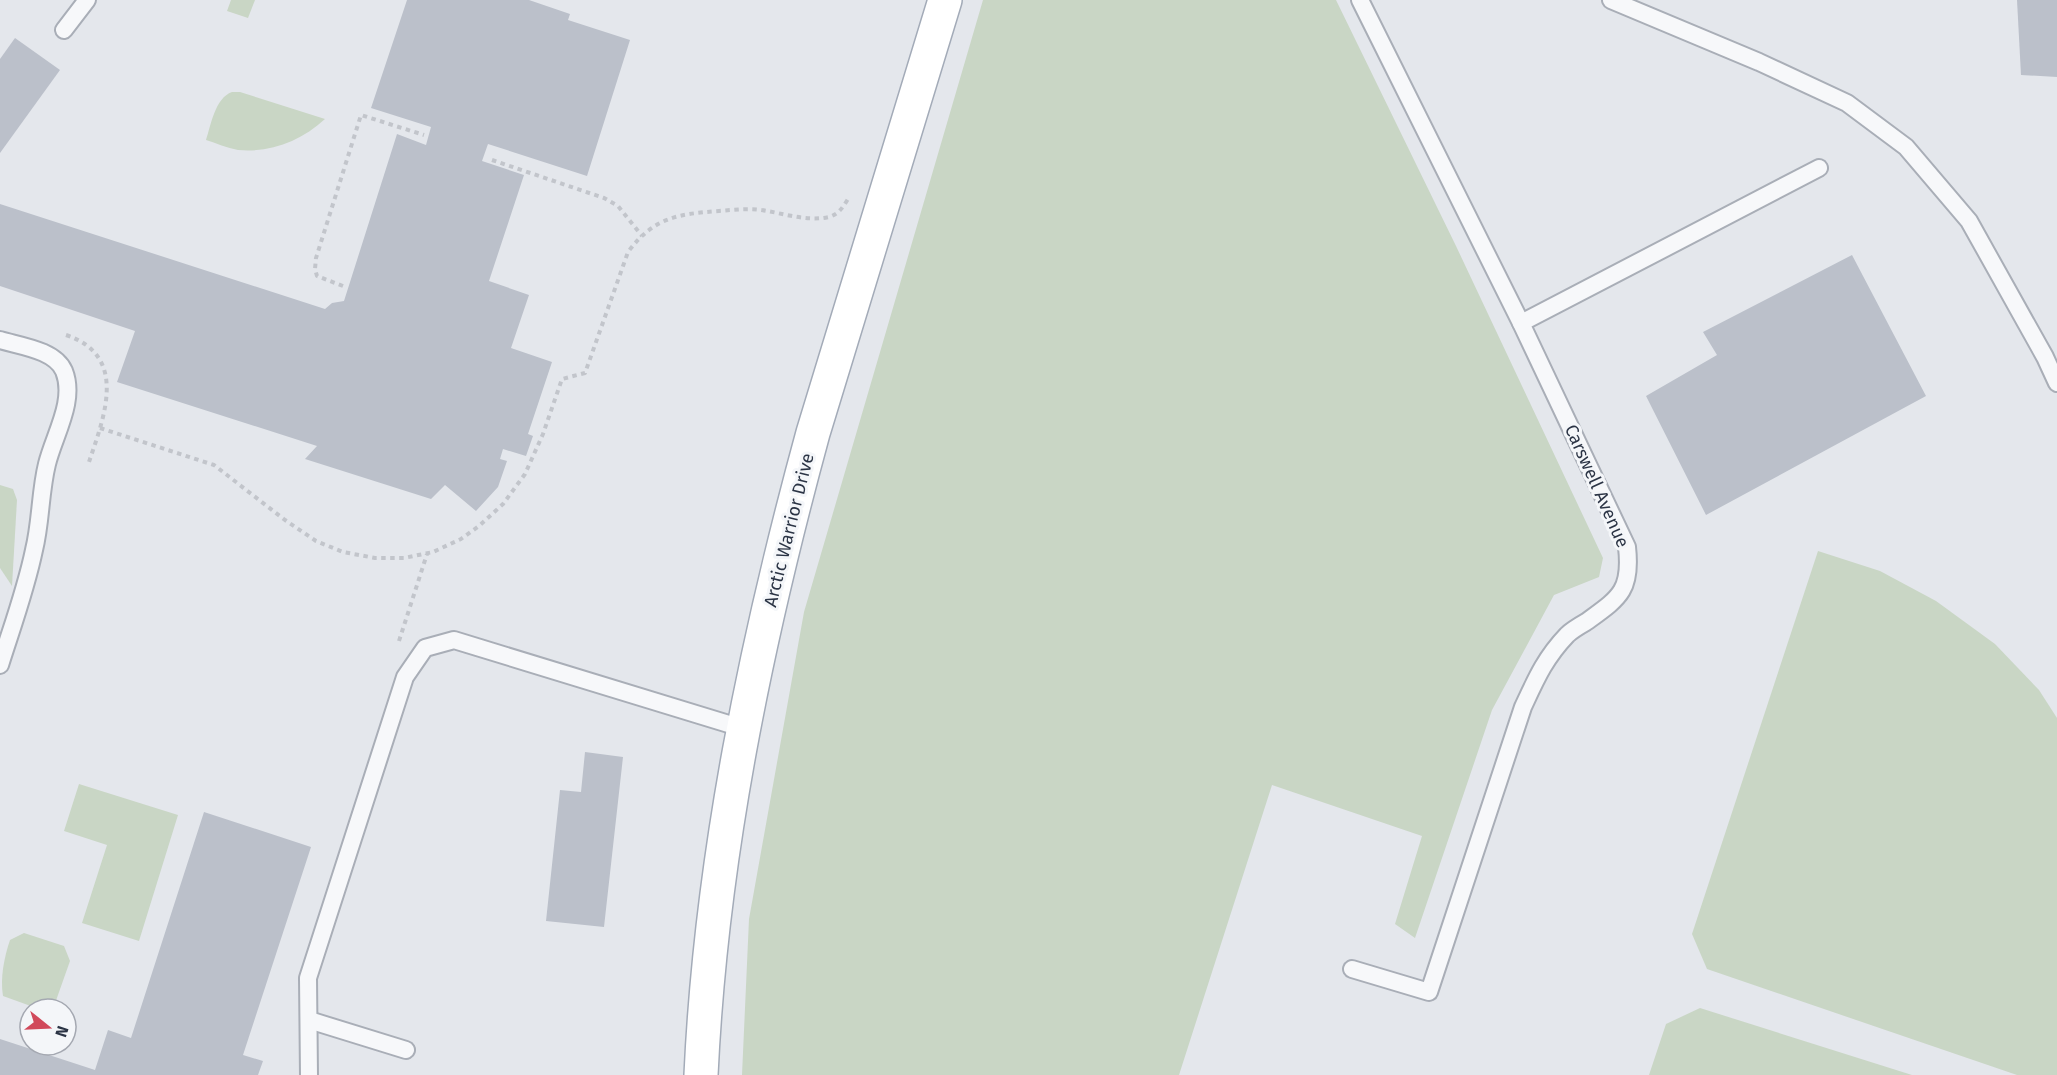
<svg xmlns="http://www.w3.org/2000/svg" width="2057" height="1075" viewBox="0 0 2057 1075" font-family="'Fira Sans',sans-serif">
<rect width="100%" height="100%" fill="#e4e7ec"/>
<!-- green -->
<g fill="#c9d6c5">
<path d="M 231,0 L 255,0 L 248,18 L 227,11 Z"/>
<path d="M 983,0 L 1336,0 L 1456,246 L 1603,558 L 1599,577 L 1554,595 L 1492,710 L 1415,938 L 1395,924 L 1422,836 L 1272,785 L 1179,1075 L 742,1075 L 749,919 L 804,612 Z"/>
<path d="M 232,92 L 240,92 L 325,119 C 301,141 271,153 238,150 C 227,148 216,143 206,140 C 211,125 215,98 232,92 Z"/>
<path d="M 0,485 L 13,489 L 17,500 L 12,586 L 0,568 Z"/>
<path d="M 1818,551 L 1880,571 L 1936,601 L 1995,644 L 2039,690 L 2057,718 L 2057,1075 L 2017,1075 L 1707,969 L 1692,934 Z"/>
<path d="M 79,784 L 178,815 L 139,941 L 82,923 L 107,845 L 64,831 Z"/>
<path d="M 24,933 L 64,946 L 70,961 L 53,1009 L 39,1009 L 3,996 C 0,978 4,958 10,940 Z"/>
<path d="M 1700,1008 L 1912,1075 L 1649,1075 L 1666,1024 Z"/>
</g>
<!-- building -->
<g fill="#bbc0ca">
<path d="M 407,0 L 529,0 L 570,14 L 568,20 L 630,40 L 587,176 L 488,144 L 482,161 L 524,175 L 489,281 L 529,295 L 511,348 L 552,362 L 528,434 L 533,436 L 526,456 L 503,449 L 500,459 L 507,461 L 498,487 L 476,511 L 445,485 L 431,499 L 305,459 L 317,446 L 117,382 L 135,331 L 0,286 L 0,204 L 325,309 L 332,303 L 344,301 L 397,134 L 426,145 L 431,127 L 371,108 Z"/>
<path d="M 2017,0 L 2057,0 L 2057,77 L 2021,75 Z"/>
<path d="M 15,38 L 60,70 L 0,153 L 0,59 Z"/>
<path d="M 1852,255 L 1926,396 L 1706,515 L 1646,396 L 1717,355 L 1703,332 Z"/>
<path d="M 585,752 L 623,757 L 604,927 L 546,921 L 560,790 L 581,792 Z"/>
<path d="M 204,812 L 311,847 L 243,1055 L 263,1061 L 258,1075 L 0,1075 L 0,1039 L 95,1070 L 108,1030 L 131,1038 Z"/>
</g>
<g fill="none" stroke-linecap="round" stroke-linejoin="round">
<defs>
<g id="lane">
<path d="M 1611,0 L 1759,62 L 1847,103 L 1906,147 L 1969,221 L 2045,357 L 2057,383"/>
<path d="M 64,30 L 87,0"/>
<path d="M 1521,323 L 1819,168"/>
<path d="M 0,340 C 20,346 55,350 64,371 C 76,401 54,435 47,464 C 40,492 41,522 34,550 C 26,589 12,627 0,665"/>
<path d="M 1352,969 L 1429,992 L 1523,707 C 1536,679 1545,658 1567,635 C 1572,630 1579,626 1586,622 C 1619,598 1632,591 1627,547 L 1521,323 L 1360,0"/>
<path d="M 309,1020 L 406,1050"/>
<path d="M 309,1075 L 308,978 L 405,677 L 425,648 L 454,640 L 745,729"/>
</g>
<path id="primary" d="M 701,1075 C 711,858 756,642 813,433 L 945,0"/>
</defs>
<!-- lane casing -->
<use href="#lane" stroke="#a9aeb7" stroke-width="20"/>
<!-- primary casing -->
<use href="#primary" stroke="#a3abb8" stroke-width="36"/>
<!-- path -->
<g stroke="#c2c5cb" stroke-width="4" stroke-dasharray="4.5 4.5" stroke-linecap="butt">
<path d="M 492,160 L 604,198 L 618,206 L 642,236"/>
<path d="M 343,286 L 317,276 L 315,269 L 316,258 L 361,115 L 424,135"/>
<path d="M 66,335 C 129,356 104,417 89,462"/>
<path d="M 100,428 L 214,465 L 285,520 L 316,541 L 343,552 L 375,558 L 404,558 L 433,552 L 461,539 L 479,526 L 503,504 L 525,474 L 543,434 L 562,379 L 585,373 L 628,252 C 654,217 678,214 719,211 C 733,210 747,208 761,210 C 783,213 806,222 829,217 C 839,214 843,207 848,199"/>
<path d="M 399,641 L 427,554"/>
</g>
<!-- lane -->
<use href="#lane" stroke="#f7f8fa" stroke-width="16"/>
<!-- primary -->
<use href="#primary" stroke="#fff" stroke-width="33"/>
</g>
<g text-anchor="middle" stroke-width="6" stroke-linejoin="round" paint-order="stroke">
<!-- street labels -->
<g font-size="18" fill="#2b3445" stroke="#f4f6f9">
<text transform="translate(1597 486) rotate(66)" y="6">Carswell Avenue</text>
<text transform="translate(789 530) rotate(-76)" y="6">Arctic Warrior Drive</text>
</g>
</g>
<!-- north arrow -->
<g transform="translate(48 1027) rotate(108)"><circle r="28" fill="#f4f6f9" stroke="#a4a8b1" stroke-width="1.5"/>
<path d="M0-4.5L10 22L0 15L-10 22Z" fill="#d1495b"/>
<text y="-9" font-size="16" font-weight="bold" text-anchor="middle" fill="#2b3445">N</text>
</g>
</svg>
